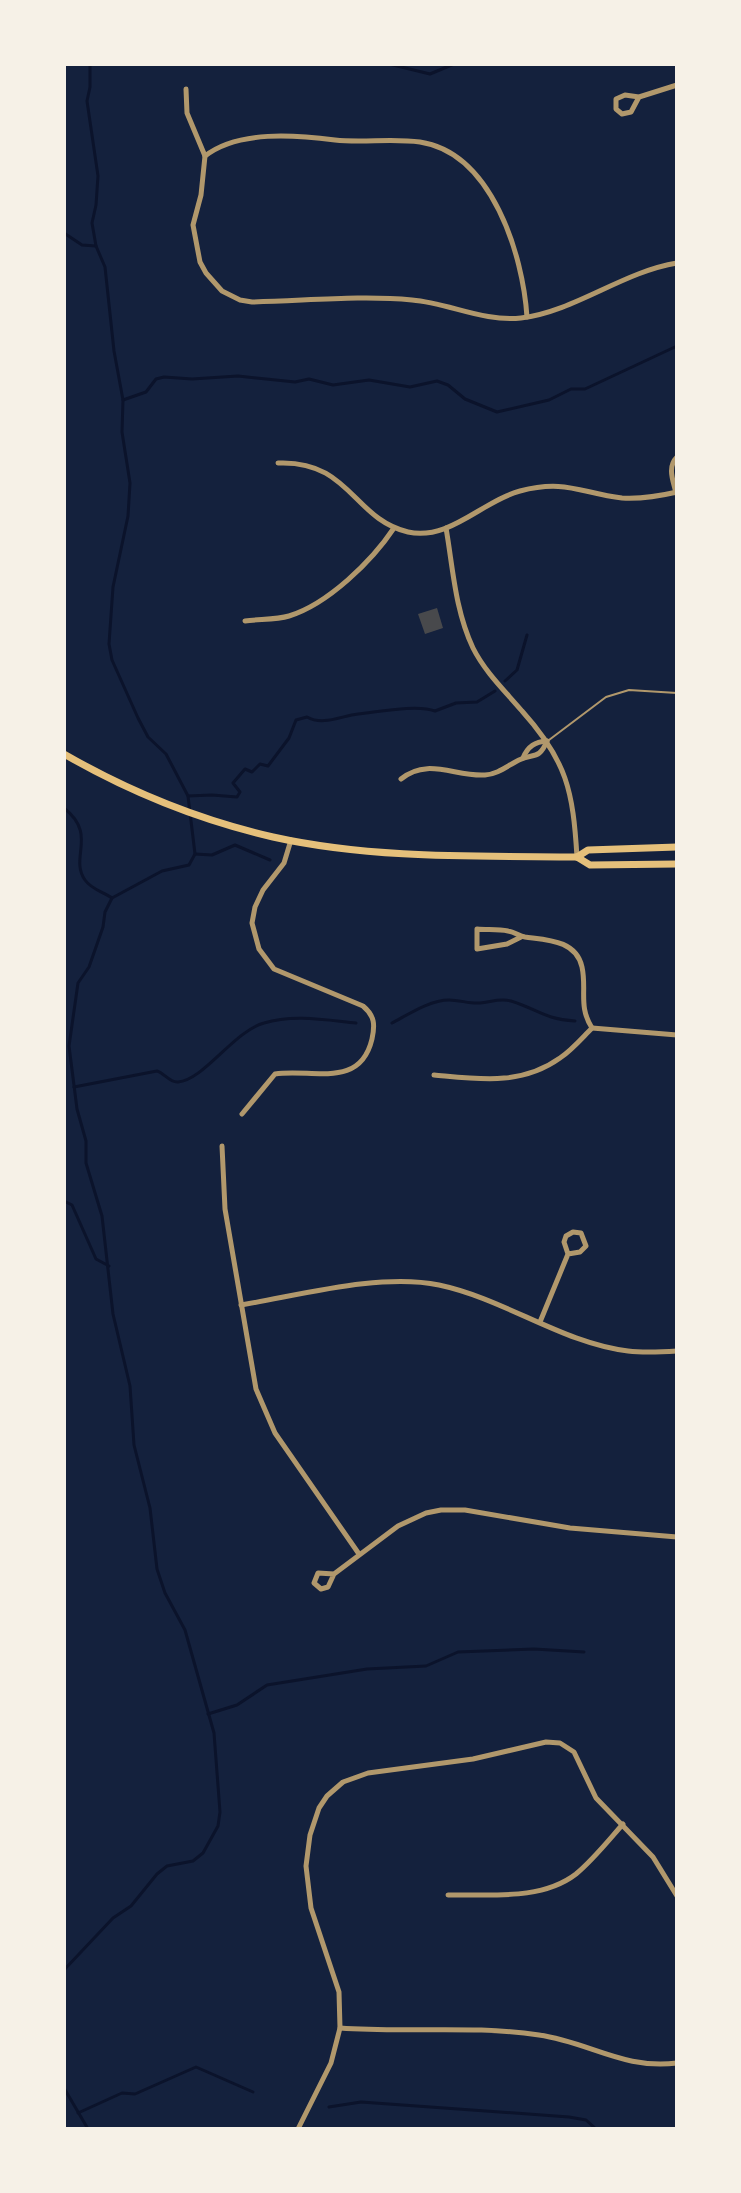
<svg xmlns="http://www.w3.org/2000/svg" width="741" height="2193" viewBox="0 0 741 2193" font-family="Jost,sans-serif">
<rect width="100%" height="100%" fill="#14213d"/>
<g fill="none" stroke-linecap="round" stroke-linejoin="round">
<!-- stream -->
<g stroke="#0b132b" stroke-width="3">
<path d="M 389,64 L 430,74 L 454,64"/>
<path d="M 64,233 L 82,245 L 96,246"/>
<path d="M 123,400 L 146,392 L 156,379 L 164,377 L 192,379 L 238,376 L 295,382 L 309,379 L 333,385 L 369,380 L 410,387 L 437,381 L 448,385 L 465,399 L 497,412 L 549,400 L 571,389 L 585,389 L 677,346"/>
<path d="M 505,681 L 517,670 L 527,635"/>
<path d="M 188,796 L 212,795 L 237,797 L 240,792 L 233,783 L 245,769 L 252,772 L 260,764 L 268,766 L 289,738 L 296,720 L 307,717 C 323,726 341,716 358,714 C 378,712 417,704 435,711 L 456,703 L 477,702 L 495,691"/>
<path d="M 64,808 C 98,835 69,857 85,880 C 91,889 103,892 112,898"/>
<path d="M 195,854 L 212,855 L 235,845 L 270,860"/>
<path d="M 392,1023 C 409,1014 430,1000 449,1000 C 460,1000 470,1004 480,1003 C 491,1002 500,998 511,1001 C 537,1009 544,1019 575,1021"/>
<path d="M 74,1087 L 157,1071 C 164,1073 170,1083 178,1082 C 204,1080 234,1031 264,1023 C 293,1014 326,1020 356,1023"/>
<path d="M 64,1201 L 72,1205 L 96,1259 L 109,1266"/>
<path d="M 208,1714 L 237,1705 L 267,1685 L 367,1669 L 426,1666 L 458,1652 L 534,1649 L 584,1652"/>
<path d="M 64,1970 L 113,1918 L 131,1906 L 157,1874 L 167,1866 L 193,1861 L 203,1853 L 218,1826 L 220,1812 L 214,1733 L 185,1630 L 165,1593 L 157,1569 L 150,1508 L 134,1445 L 130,1386 L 113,1314 L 102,1216 L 86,1163 L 86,1141 L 77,1109 L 69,1046 L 78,983 L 89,967 L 103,927 L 105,912 L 112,898 L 162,871 L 189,865 L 195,854 L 188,796 L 166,754 L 148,737 L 138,718 L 112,660 L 109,644 L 113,587 L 128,516 L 130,483 L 122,432 L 123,400 L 114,351 L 105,267 L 96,246 L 92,223 L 96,205 L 98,176 L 87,101 L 90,87 L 90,64"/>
<path d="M 64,2088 L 88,2129"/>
<path d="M 329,2107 L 361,2102 L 569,2117 L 586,2120 L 596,2129"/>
<path d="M 78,2113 L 122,2093 L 135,2094 L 196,2067 L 253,2092"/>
</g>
</g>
<!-- building -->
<path fill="#48494c" d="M 437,608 L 443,628 L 425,634 L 418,614 Z"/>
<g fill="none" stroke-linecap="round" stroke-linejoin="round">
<!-- service -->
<path stroke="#b1986c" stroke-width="2" d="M 549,740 L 606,697 L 629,690 L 677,693"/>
<!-- minor -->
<g stroke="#b1986c" stroke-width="5">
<path d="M 186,89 L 187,113 L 205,156 L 201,195 L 193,225 L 200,262 L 206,273 L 222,291 L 240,300 L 252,302 C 305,301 360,295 412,300 C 449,303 483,322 521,318 C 576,311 622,272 677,263"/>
<path d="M 639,97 L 631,112 L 622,114 L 616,109 L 616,99 L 625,95 L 639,97 L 677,85"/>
<path d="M 205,156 C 238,130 296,135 335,140 C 363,143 392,138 420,142 C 492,153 523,255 527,317"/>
<path d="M 278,463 C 350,460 353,519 408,532 C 450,541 482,501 520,491 C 565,479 581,493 622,498 C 640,499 660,496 677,492"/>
<path d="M 676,493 C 673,480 667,467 677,457"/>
<path d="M 446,528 C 453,568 455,610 473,648 C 485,672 505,691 522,711 C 567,761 573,791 577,857"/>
<path d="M 245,621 C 259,619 276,620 289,616 C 328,604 372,561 394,528"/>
<path d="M 523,758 C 528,746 535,742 547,741"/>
<path d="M 401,779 C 428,757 455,777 485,775 C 498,774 507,766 519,760 C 534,753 539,760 547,741"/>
<path d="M 521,937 L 507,944 L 477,949 L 477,929 C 487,930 498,929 508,931 C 515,932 519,936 525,937 C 547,940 576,940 582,967 C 587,990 578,1006 592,1028"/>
<path d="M 592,1028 L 677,1035"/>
<path d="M 434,1075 C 478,1079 521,1086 560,1058 C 572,1050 582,1038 592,1028"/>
<path d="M 242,1114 L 275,1074 C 311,1068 360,1090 372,1039 C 375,1025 375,1016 363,1006 L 274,969 L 259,949 L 252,923 L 255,907 L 263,890 L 284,863 L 291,840"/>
<path d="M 222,1146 L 225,1209 L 256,1389 L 275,1433 L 359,1554"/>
<path d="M 241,1305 C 301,1295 380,1273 439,1285 C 505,1299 562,1343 628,1351 C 645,1353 661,1352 677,1351"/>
<path d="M 540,1322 L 568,1254 L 580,1252 L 586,1246 L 581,1233 L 573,1232 L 566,1236 L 564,1242 L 568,1254"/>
<path d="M 334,1574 L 318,1573 L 314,1583 L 321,1589 L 328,1587 L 334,1574 L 398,1526 L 426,1513 L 441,1510 L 465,1510 L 570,1528 L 677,1537"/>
<path d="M 448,1895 C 489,1894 541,1901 576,1874 C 593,1860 608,1841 623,1824"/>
<path d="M 340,2028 C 407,2033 473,2025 539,2035 C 589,2042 624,2070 677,2063"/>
<path d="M 298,2129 L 331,2063 L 340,2028 L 339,1992 L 311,1908 L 306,1866 L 310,1835 L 319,1808 L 327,1796 L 343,1782 L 368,1773 L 473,1759 L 546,1742 L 560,1743 L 574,1752 L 596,1798 L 653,1857 L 677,1896"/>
</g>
<!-- secondary -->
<g stroke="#e5c07b" stroke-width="7">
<path d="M 64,754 C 130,792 199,820 273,837 C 372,859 476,856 577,857 L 590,865 L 677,864"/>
<path d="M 577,857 L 588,850 L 677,847"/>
</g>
</g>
<!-- border -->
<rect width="741" height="2193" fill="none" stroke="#f6f1e7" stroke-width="132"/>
</svg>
